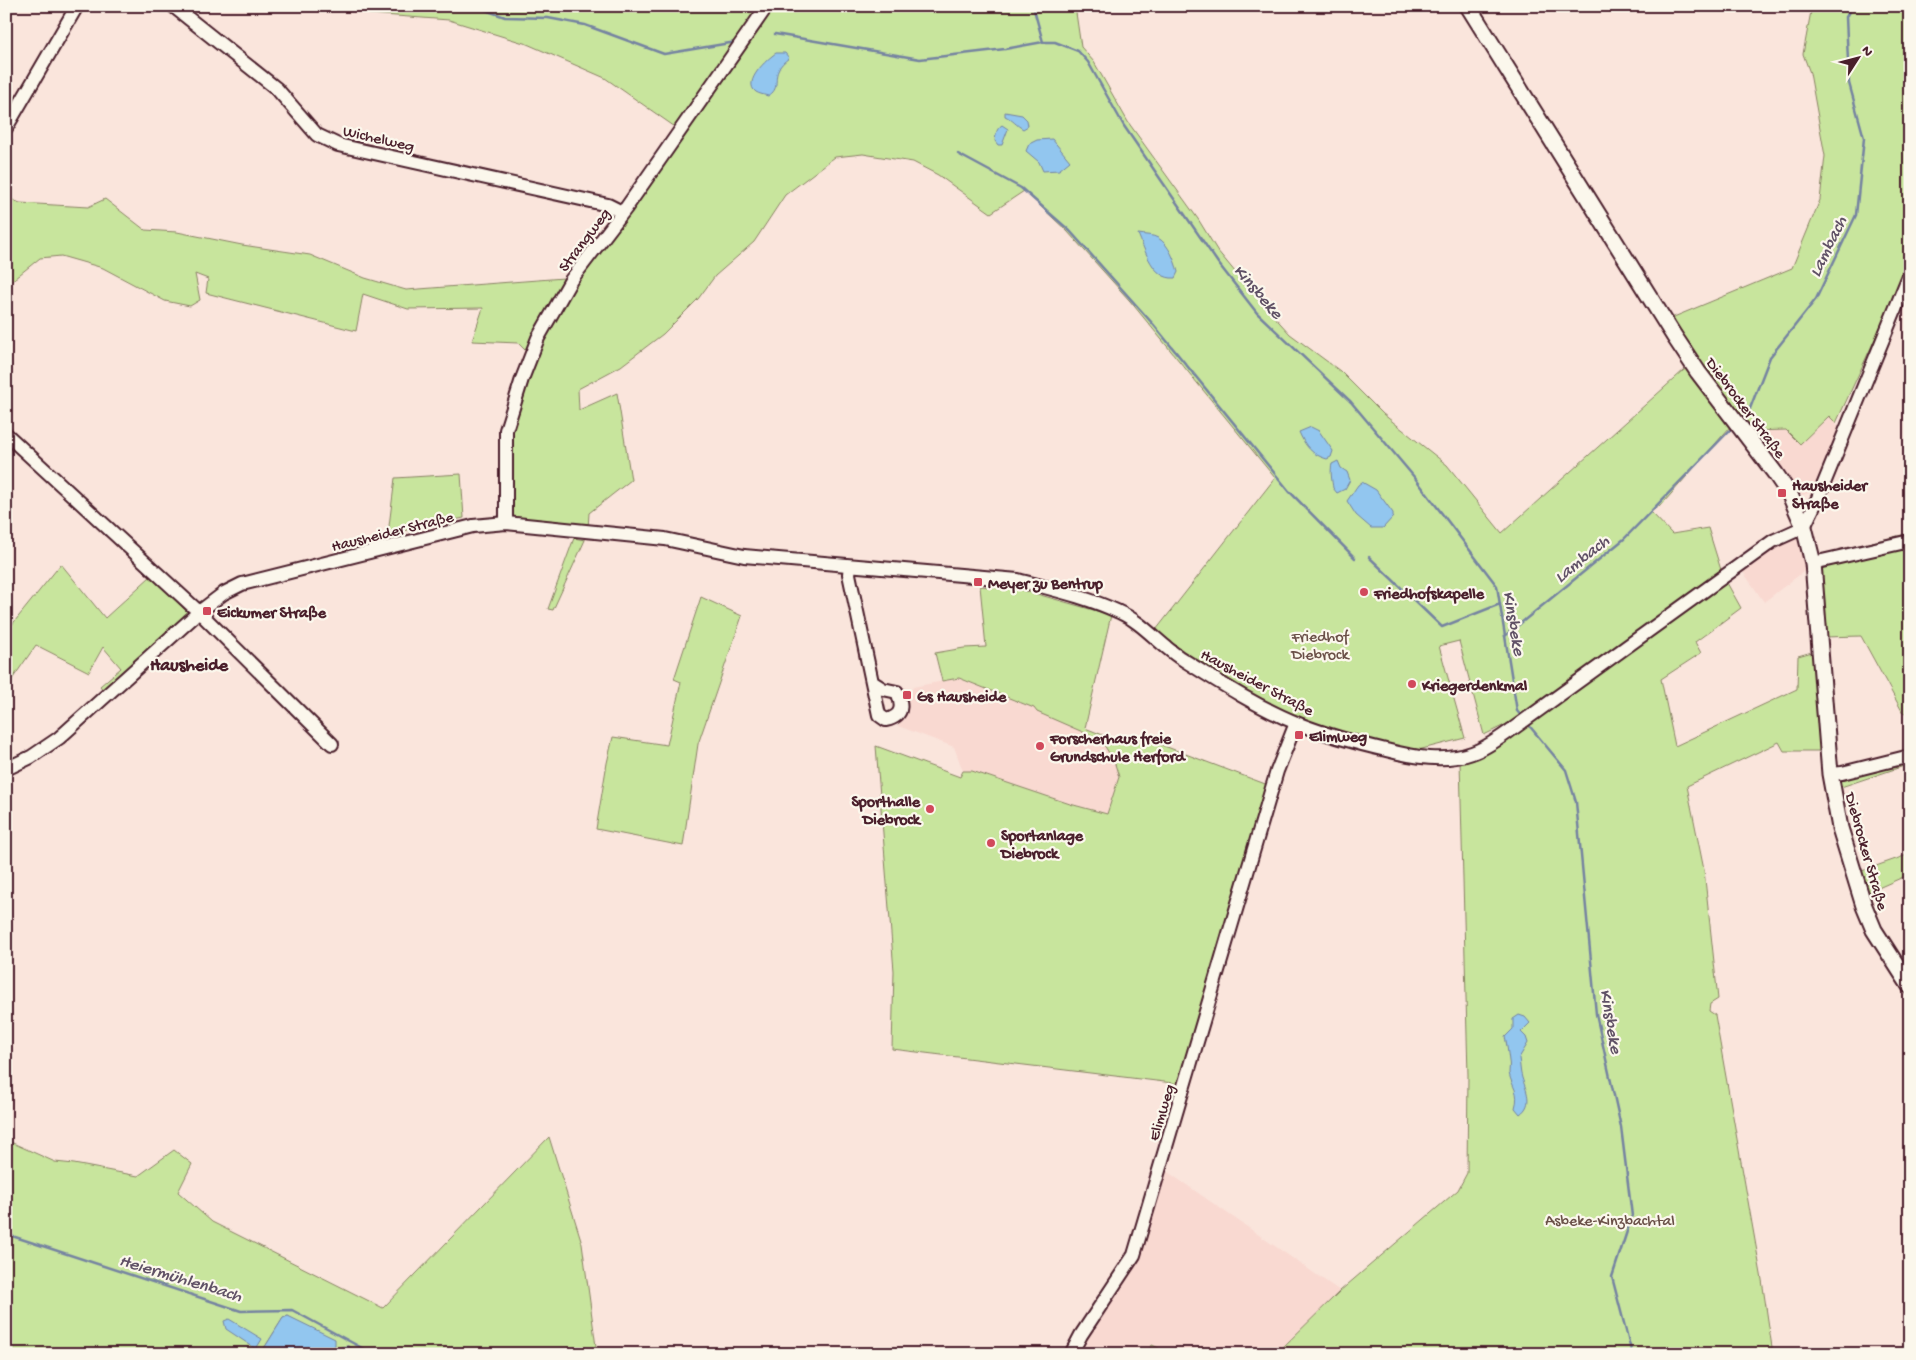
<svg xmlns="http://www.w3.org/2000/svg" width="1916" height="1360" viewBox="0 0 1916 1360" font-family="'Gochi Hand',sans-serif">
<rect width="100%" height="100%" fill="#fae5dc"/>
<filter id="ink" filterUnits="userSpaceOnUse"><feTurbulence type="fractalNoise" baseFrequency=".02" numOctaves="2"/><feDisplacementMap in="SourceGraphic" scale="10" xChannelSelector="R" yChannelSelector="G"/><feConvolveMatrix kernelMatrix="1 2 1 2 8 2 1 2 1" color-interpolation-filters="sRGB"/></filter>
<g filter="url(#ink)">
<!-- built -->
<g fill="#f9d9d1">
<path d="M 1829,416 L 1836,423 L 1842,435 L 1821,480 L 1813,491 L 1803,495 L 1796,491 L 1751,431 L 1786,430 Z"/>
<path d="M 1800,535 L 1807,569 L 1764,602 L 1741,569 L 1772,546 Z"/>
<path d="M 959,678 L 1129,745 L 1107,814 L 1070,804 L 972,771 L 963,771 L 954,747 L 898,726 L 913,687 Z"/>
<path d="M 1162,1168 L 1340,1291 L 1276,1354 L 1172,1354 L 1152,1345 L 1146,1354 L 1104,1354 L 1080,1343 L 1133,1263 Z"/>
</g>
<!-- green -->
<g fill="#c8e59d" stroke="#898264">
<path d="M 356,6 L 1075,6 L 1081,47 L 1094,62 L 1128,122 L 1198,219 L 1217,250 L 1250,290 L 1290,334 L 1340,371 L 1383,414 L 1447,465 L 1502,533 L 1684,370 L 1698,363 L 1669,319 L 1792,268 L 1820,200 L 1825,156 L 1810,73 L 1803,54 L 1812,6 L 1910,6 L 1910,256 L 1886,315 L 1836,423 L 1829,416 L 1800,444 L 1786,430 L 1751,431 L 1738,418 L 1664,502 L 1651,512 L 1672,534 L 1708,528 L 1721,570 L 1683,599 L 1726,581 L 1741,608 L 1695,642 L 1701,653 L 1661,679 L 1675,746 L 1797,689 L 1798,656 L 1812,652 L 1820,751 L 1784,751 L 1779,742 L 1687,786 L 1704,870 L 1718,999 L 1710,1004 L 1709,1011 L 1715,1015 L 1762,1280 L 1773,1354 L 1276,1354 L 1340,1291 L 1458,1190 L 1467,1173 L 1468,1075 L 1460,761 L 1473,759 L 1528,724 L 1521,717 L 1484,735 L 1459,641 L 1439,646 L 1465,738 L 1418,750 L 1395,748 L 1291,718 L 1201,665 L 1156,630 L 1275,478 L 1130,301 L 1067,231 L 1024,191 L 991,213 L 938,175 L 913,162 L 863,154 L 835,157 L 785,195 L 754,242 L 715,276 L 698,299 L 663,334 L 621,366 L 578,389 L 579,410 L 617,393 L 631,480 L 589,513 L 588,529 L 509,521 L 511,428 L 533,335 L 526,351 L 518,343 L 472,341 L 483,308 L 408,309 L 363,294 L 356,331 L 206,293 L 208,279 L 195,274 L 200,300 L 190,306 L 165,301 L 103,268 L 61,256 L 40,258 L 9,283 L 6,278 L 6,197 L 20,203 L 88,207 L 105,199 L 145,230 L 177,232 L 242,245 L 310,255 L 365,278 L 406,290 L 564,278 L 622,212 L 678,129 L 605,78 L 527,44 L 449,20 L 369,14 Z"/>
<path d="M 461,474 L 464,518 L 388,534 L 395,478 Z"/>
<path d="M 1910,533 L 1910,712 L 1903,713 L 1861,636 L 1824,637 L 1819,576 L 1822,554 Z"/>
<path d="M 574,538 L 585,540 L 553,610 L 548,609 Z"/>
<path d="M 61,564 L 105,618 L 151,576 L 188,613 L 104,691 L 100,686 L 121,668 L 103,647 L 89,672 L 36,645 L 6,688 L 6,632 Z"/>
<path d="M 980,586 L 1019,589 L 1111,615 L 1085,728 L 1113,739 L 1143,738 L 1268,785 L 1181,1084 L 892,1049 L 894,971 L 876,746 L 960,777 L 963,771 L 972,771 L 1070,804 L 1107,814 L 1119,777 L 1114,761 L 1101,740 L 1037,712 L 1034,708 L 959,678 L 942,681 L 935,653 L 964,648 L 986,647 Z"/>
<path d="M 701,597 L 742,616 L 698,744 L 683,846 L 596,829 L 607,763 L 613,737 L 667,745 L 681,682 L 674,679 Z"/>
<path d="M 1910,760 L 1910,764 L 1838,788 L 1836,777 Z"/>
<path d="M 1910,854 L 1910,874 L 1867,893 L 1859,872 Z"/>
<path d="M 549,1137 L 582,1243 L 597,1354 L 360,1354 L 348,1346 L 341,1347 L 336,1354 L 327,1354 L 335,1345 L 288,1316 L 283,1318 L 263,1350 L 264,1354 L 6,1354 L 6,1140 L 55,1162 L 74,1164 L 138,1176 L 174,1150 L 192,1164 L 178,1192 L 212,1222 L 383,1308 Z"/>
<path d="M 1152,1345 L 1172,1354 L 1146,1354 Z"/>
</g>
<!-- water -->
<g fill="#92c6ef" stroke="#7583a1">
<path d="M 776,53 L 785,53 L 789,58 C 784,62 780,65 778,71 C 774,80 780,89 768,96 C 765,95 759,94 756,92 C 742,82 767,59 776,53 Z"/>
<path d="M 1005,112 L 1022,115 L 1027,120 L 1028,126 L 1023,129 C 1016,125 1013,120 1005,116 Z"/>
<path d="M 1002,125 L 1008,129 L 1002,145 L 998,145 L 995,141 C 996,134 996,129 1002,125 Z"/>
<path d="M 1052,139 L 1070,161 L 1059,170 L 1043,171 L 1039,162 L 1026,151 L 1029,144 L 1037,140 Z"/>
<path d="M 1138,234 C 1145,235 1153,235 1158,238 C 1169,244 1175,261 1178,272 L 1175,278 C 1153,280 1145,250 1138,234 Z"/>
<path d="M 1311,427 L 1319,431 L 1333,451 L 1331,457 L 1327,459 C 1312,455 1305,446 1299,432 Z"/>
<path d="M 1338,461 L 1341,468 L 1347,472 L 1350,480 L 1345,489 L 1337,493 L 1333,488 C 1332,481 1330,471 1332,464 Z"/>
<path d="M 1362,482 L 1376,490 L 1393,513 L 1393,517 L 1383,528 L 1371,528 L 1356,515 L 1347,501 L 1358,485 Z"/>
<path d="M 1519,1015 L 1525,1017 L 1530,1023 L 1521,1032 L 1526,1037 L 1528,1043 L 1519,1058 C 1520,1064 1520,1072 1522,1078 C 1526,1090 1534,1104 1520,1114 L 1515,1108 C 1520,1091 1512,1088 1509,1073 C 1509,1069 1510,1065 1509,1061 C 1508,1053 1507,1045 1505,1037 L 1513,1029 L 1513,1019 Z"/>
<path d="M 288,1316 L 335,1339 L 335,1345 L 327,1354 L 264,1354 L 263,1350 L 283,1318 Z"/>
<path d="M 229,1319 L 262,1339 L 256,1349 L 226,1329 L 224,1321 Z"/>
<path d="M 348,1346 L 360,1354 L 336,1354 L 341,1347 Z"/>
</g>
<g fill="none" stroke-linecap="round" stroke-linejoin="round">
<!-- stream -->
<g stroke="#7583a1" stroke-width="2.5">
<path d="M 474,6 L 505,17 L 548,18 L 585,25 L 664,54 L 736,42"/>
<path d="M 1033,6 L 1043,42"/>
<path d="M 775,34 L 920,59 L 1005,49 L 1043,42 L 1055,42 L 1078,51 L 1088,62 L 1124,126 L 1218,263 L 1257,313 L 1351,402 L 1415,478 L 1497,586 L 1517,711 L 1522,717"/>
<path d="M 958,154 L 1021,188 L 1070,231 L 1153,324 L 1289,491 L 1355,558"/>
<path d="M 1742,418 L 1749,411 L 1770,357 L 1816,299 L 1856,215 L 1864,138 L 1849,83 L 1846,17 L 1852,6"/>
<path d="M 1369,557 L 1442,627 L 1500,604"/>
<path d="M 1505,636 L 1624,539 L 1730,430"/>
<path d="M 1527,723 L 1566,770 L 1576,802 L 1596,1014 L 1621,1127 L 1632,1216 L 1612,1277 L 1632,1354"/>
<path d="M 6,1234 L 241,1311 L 292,1310 L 373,1354"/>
</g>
<defs>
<g id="minor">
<path d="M 173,6 L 277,89 L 317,135 L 338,145 L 608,205 L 622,212"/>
<path d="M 6,128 L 77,6"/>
<path d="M 6,434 L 199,612 L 332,744"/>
<path d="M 506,523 L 506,430 L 522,379 L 538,338 L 571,280 L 626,208 L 767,6"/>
<path d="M 1813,563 L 1910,541"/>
<path d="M 850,566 L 849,574 L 879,715 L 886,720 C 903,716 903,706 897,692 L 883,689 L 872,682"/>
<path d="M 6,769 L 31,757 L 59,738 L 199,612 L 224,593 L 242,584 L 473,526 L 506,523 L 665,539 L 744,556 L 1018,580 C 1051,589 1087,597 1119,612 C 1142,622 1158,643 1179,657 C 1217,681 1257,707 1299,724 C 1327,735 1356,743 1386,750 C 1413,757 1445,763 1472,753 C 1487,748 1501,737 1514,728 L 1773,541 L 1804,527 L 1818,498 L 1910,273"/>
<path d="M 1830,774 L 1842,773 L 1910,756"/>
<path d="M 1071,1354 L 1081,1335 L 1134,1255 L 1277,771 L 1296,723"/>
</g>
<path id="major" d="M 1468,6 L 1674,336 L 1698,372 L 1775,473 L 1790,495 L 1804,527 L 1813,563 L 1830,774 L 1840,828 L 1864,906 L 1874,930 L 1910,986"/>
</defs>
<!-- minor casing -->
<use href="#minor" stroke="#4a1f2b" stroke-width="16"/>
<!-- major casing -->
<use href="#major" stroke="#4a1f2b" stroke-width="19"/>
<!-- minor -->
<use href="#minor" stroke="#fbf7ec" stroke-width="12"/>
<!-- major -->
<use href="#major" stroke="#fbf7ec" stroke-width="15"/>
</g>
</g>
<!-- markers -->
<g fill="#d1495b" stroke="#fbf7ec" stroke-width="2">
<rect x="1777" y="488" width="10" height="10" rx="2.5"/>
<rect x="973" y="577" width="10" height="10" rx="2.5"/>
<circle cx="1364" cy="592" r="5"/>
<rect x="202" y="606" width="10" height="10" rx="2.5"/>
<circle cx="1412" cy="684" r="5"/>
<rect x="902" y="690" width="10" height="10" rx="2.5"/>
<rect x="1294" y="730" width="10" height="10" rx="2.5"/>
<circle cx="1040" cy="746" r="5"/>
<circle cx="930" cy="809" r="5"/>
<circle cx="991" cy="843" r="5"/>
</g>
<g text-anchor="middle" stroke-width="4.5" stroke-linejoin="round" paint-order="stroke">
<!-- street labels -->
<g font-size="16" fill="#4a1f2b" stroke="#fbf7ec">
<text transform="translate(379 137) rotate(13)" y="6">Wichelweg</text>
<text transform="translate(583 239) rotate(-53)" y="6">Strangweg</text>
<text transform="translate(1747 407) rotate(53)" y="6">Diebrocker Straße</text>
<text transform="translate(392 530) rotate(-14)" y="6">Hausheider Straße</text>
<text transform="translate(1258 681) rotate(28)" y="6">Hausheider Straße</text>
<text transform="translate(1868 851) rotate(74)" y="6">Diebrocker Straße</text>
<text transform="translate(1160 1112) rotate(-73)" y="6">Elimweg</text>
</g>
<!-- poi labels -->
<g font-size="16" font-weight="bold" fill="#4a1f2b" stroke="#fbf7ec" text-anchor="start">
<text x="1792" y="490">Hausheider<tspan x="1792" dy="18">Straße</tspan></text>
<text x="988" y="588">Meyer zu Bentrup</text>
<text x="1374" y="598">Friedhofskapelle</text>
<text x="217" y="617">Eickumer Straße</text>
<text x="1422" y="690">Kriegerdenkmal</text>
<text x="917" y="701">Gs Hausheide</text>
<text x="1309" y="741">Elimweg</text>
<text x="1050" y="743">Forscherhaus freie<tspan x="1050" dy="18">Grundschule Herford</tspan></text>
<text x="920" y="806" text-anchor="end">Sporthalle<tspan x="920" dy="18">Diebrock</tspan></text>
<text x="1001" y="840">Sportanlage<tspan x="1001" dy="18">Diebrock</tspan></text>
</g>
<!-- park labels -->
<g font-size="16" fill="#6a5048" stroke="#fbf7ec">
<text x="1320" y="641">Friedhof<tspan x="1320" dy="18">Diebrock</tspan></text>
<text x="1610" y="1225">Asbeke-Kinzbachtal</text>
</g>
<!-- water labels -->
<g font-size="18" font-style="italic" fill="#605166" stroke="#fbf7ec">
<text transform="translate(1827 246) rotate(-64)" y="6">Lambach</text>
<text transform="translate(1259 291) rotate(49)" y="6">Kinsbeke</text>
<text transform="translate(1581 558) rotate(-39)" y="6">Lambach</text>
<text transform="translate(1515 623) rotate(80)" y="6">Kinsbeke</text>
<text transform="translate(1612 1021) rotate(80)" y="6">Kinsbeke</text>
<text transform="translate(181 1277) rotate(17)" y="6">Heiermühlenbach</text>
</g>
<!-- neighbourhood labels -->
<g font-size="18" font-weight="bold" fill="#4a1f2b" stroke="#fbf7ec">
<text x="189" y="670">Hausheide</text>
</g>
</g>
<!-- margin -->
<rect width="1916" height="1360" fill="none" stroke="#fbf7ec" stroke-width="25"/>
<rect x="12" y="12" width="1891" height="1335" fill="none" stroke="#4a1f2b" stroke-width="2" filter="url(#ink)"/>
<!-- north arrow -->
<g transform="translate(1858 58) rotate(54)" stroke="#fbf7ec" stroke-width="4" paint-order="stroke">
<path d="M0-4L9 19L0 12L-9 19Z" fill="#4a1f2b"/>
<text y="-8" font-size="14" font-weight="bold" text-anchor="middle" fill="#4a1f2b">N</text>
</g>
</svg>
